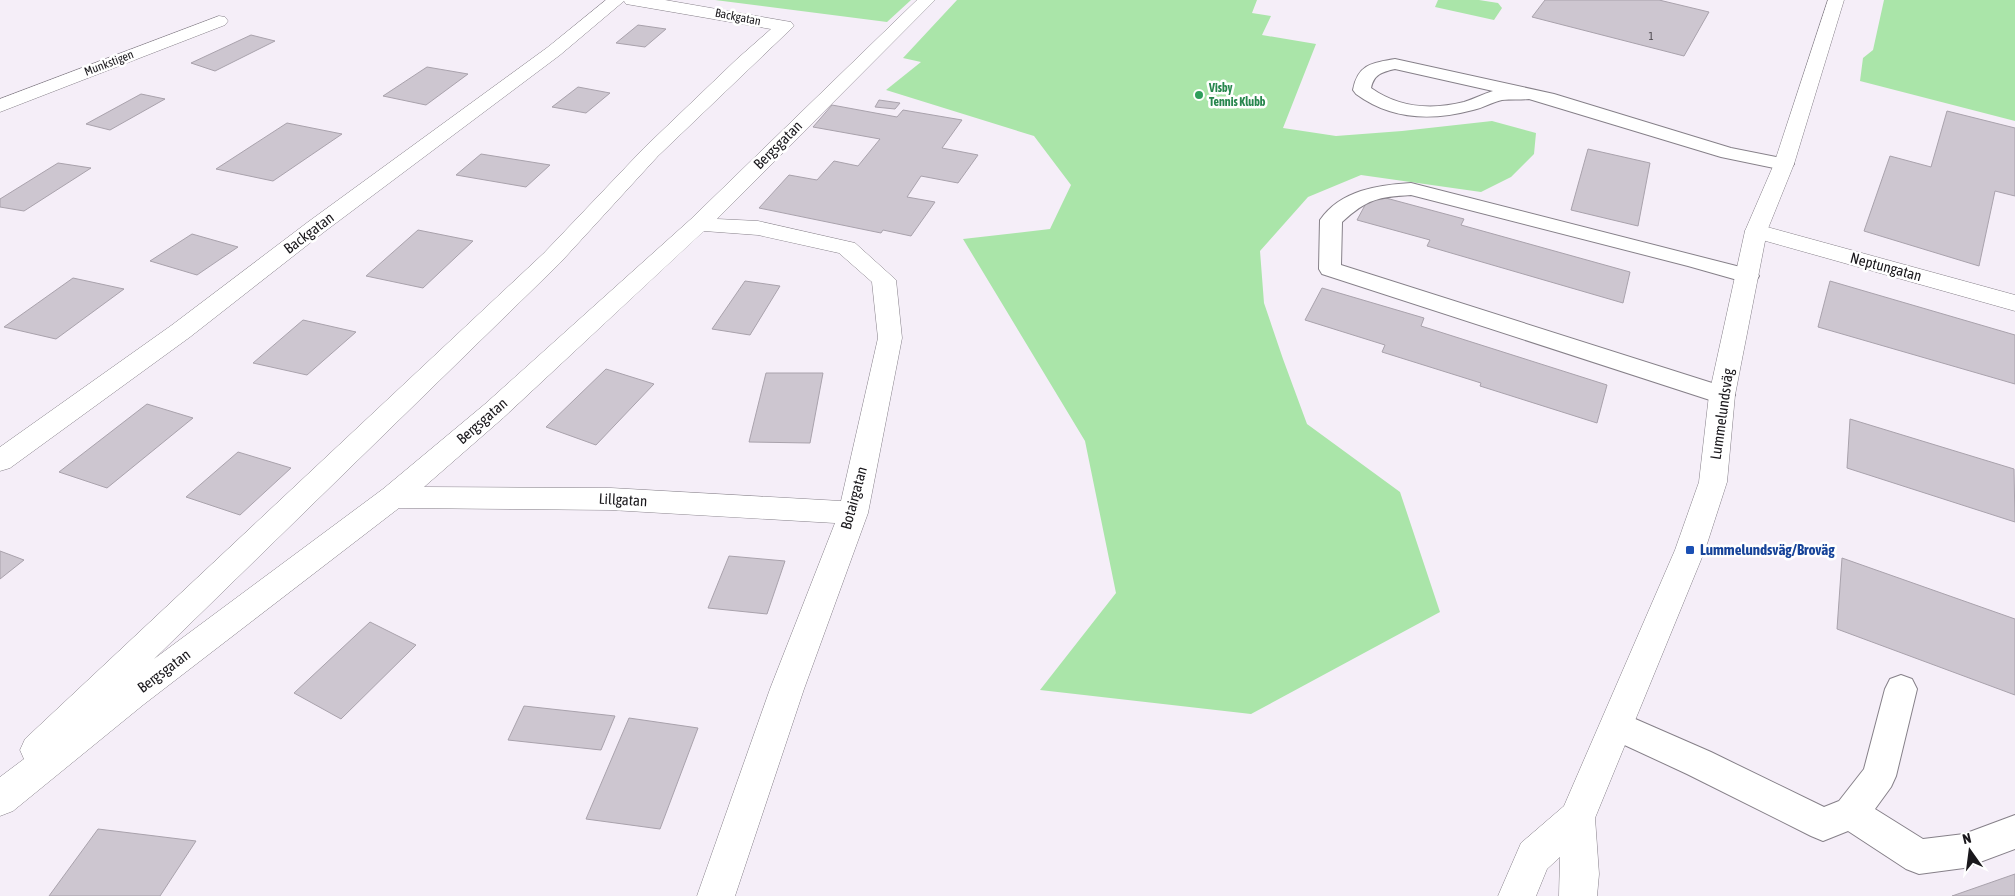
<svg xmlns="http://www.w3.org/2000/svg" width="2015" height="896" viewBox="0 0 2015 896" font-family="'Asap Condensed',sans-serif">
<rect width="100%" height="100%" fill="#f5eef8"/>
<!-- green -->
<g fill="#aae5a9">
<path d="M 715,0 L 911,0 L 887,22 Z"/>
<path d="M 957,0 L 1257,0 L 1252,13 L 1271,16 L 1262,35 L 1316,44 L 1283,128 L 1336,136 L 1402,131 L 1492,121 L 1536,133 L 1534,154 L 1511,177 L 1481,192 L 1361,175 L 1308,197 L 1260,251 L 1264,303 L 1283,359 L 1307,424 L 1400,492 L 1440,612 L 1251,714 L 1040,690 L 1116,593 L 1085,441 L 963,239 L 1050,229 L 1071,185 L 1034,136 L 886,90 L 921,62 L 903,58 Z"/>
<path d="M 1438,0 L 1479,0 L 1498,3 L 1502,8 L 1494,20 L 1435,7 Z"/>
<path d="M 1884,0 L 2015,0 L 2015,121 L 1860,81 L 1863,58 L 1873,50 Z"/>
</g>
<!-- building -->
<g fill="#cdc6d0" stroke="#a9a2ac">
<path d="M 1545,0 L 1659,0 L 1709,12 L 1684,56 L 1532,17 Z"/>
<path d="M 638,25 L 666,29 L 645,47 L 616,43 Z"/>
<path d="M 251,35 L 275,41 L 215,71 L 191,63 Z"/>
<path d="M 427,67 L 468,74 L 426,105 L 383,96 Z"/>
<path d="M 578,87 L 610,93 L 586,113 L 552,107 Z"/>
<path d="M 141,94 L 165,99 L 110,130 L 86,124 Z"/>
<path d="M 879,100 L 900,103 L 895,109 L 875,107 Z"/>
<path d="M 832,105 L 897,117 L 903,110 L 962,120 L 942,148 L 978,155 L 958,183 L 921,176 L 907,197 L 935,202 L 911,236 L 883,230 L 881,233 L 759,208 L 789,175 L 817,180 L 834,161 L 858,166 L 880,139 L 813,127 Z"/>
<path d="M 1947,111 L 2015,128 L 2015,196 L 1995,191 L 1979,266 L 1864,231 L 1890,156 L 1931,167 Z"/>
<path d="M 287,123 L 342,134 L 273,181 L 216,169 Z"/>
<path d="M 1588,149 L 1650,163 L 1638,226 L 1571,210 Z"/>
<path d="M 481,154 L 550,165 L 526,187 L 456,175 Z"/>
<path d="M 58,163 L 91,168 L 24,211 L 0,207 L 0,199 Z"/>
<path d="M 1371,194 L 1464,219 L 1461,225 L 1630,272 L 1623,303 L 1427,246 L 1430,240 L 1357,220 Z"/>
<path d="M 418,230 L 473,241 L 423,288 L 366,276 Z"/>
<path d="M 192,234 L 238,247 L 197,275 L 150,261 Z"/>
<path d="M 73,278 L 124,289 L 56,339 L 4,327 Z"/>
<path d="M 745,281 L 780,286 L 750,335 L 712,329 Z"/>
<path d="M 1830,281 L 2015,335 L 2015,384 L 1818,327 Z"/>
<path d="M 1322,288 L 1424,318 L 1421,326 L 1607,385 L 1597,423 L 1480,386 L 1481,383 L 1382,352 L 1385,345 L 1305,320 Z"/>
<path d="M 303,320 L 356,332 L 307,375 L 253,363 Z"/>
<path d="M 606,369 L 654,384 L 596,445 L 546,427 Z"/>
<path d="M 766,373 L 823,373 L 810,443 L 749,442 Z"/>
<path d="M 147,404 L 193,418 L 107,488 L 59,472 Z"/>
<path d="M 1850,419 L 2014,469 L 2015,522 L 1847,468 Z"/>
<path d="M 238,452 L 291,468 L 240,515 L 186,497 Z"/>
<path d="M 0,551 L 24,560 L 0,579 Z"/>
<path d="M 729,556 L 785,561 L 767,614 L 708,608 Z"/>
<path d="M 1842,558 L 2015,619 L 2015,695 L 1837,629 Z"/>
<path d="M 370,622 L 416,645 L 341,719 L 294,693 Z"/>
<path d="M 524,706 L 615,716 L 601,750 L 508,740 Z"/>
<path d="M 629,718 L 698,728 L 660,829 L 586,819 Z"/>
<path d="M 98,829 L 196,841 L 160,896 L 49,896 Z"/>
<path d="M 2015,874 L 2015,896 L 1952,896 Z"/>
</g>
<g fill="none" stroke-linecap="round" stroke-linejoin="round">
<defs>
<g id="service">
<path d="M 1395,59 L 1554,94 L 1731,148 L 1791,160 L 1794,164 L 1791,168 L 1784,170 L 1721,157 L 1529,99 C 1520,100 1511,99 1502,100 C 1492,102 1483,108 1473,110 C 1432,121 1391,120 1356,94 L 1353,90 C 1358,64 1372,63 1395,59 ZM 1395,69 L 1493,91 C 1483,94 1474,99 1464,102 C 1432,110 1399,108 1371,88 C 1374,74 1382,72 1395,69 Z"/>
<path d="M 1411,183 L 1756,271 L 1759,276 L 1756,281 L 1748,283 L 1688,266 L 1411,195 C 1378,197 1367,199 1342,222 L 1341,265 L 1731,389 L 1735,395 L 1731,401 L 1722,404 L 1713,401 L 1322,274 L 1319,269 L 1320,220 C 1341,190 1378,185 1411,183 Z"/>
<path d="M 1901,675 L 1912,679 L 1917,689 L 1896,776 L 1891,787 L 1875,809 L 1923,839 L 1964,834 L 2015,815 L 2015,849 L 1964,868 L 1919,874 L 1906,869 L 1848,831 L 1823,841 L 1811,836 L 1687,774 L 1605,736 L 1601,726 L 1605,716 L 1617,711 L 1711,752 L 1824,807 L 1839,801 L 1864,769 L 1885,689 L 1890,679 Z"/>
</g>
<g id="minor">
<path d="M 606,0 L 665,0 L 785,21 L 791,22 L 794,26 L 658,156 L 560,263 L 154,659 L 383,489 L 485,404 L 691,219 L 917,0 L 935,0 L 717,219 L 758,221 L 855,243 L 896,280 L 902,338 L 868,513 L 804,689 L 735,896 L 697,896 L 770,689 L 835,523 L 611,510 L 399,508 L 143,705 L 13,811 L 0,816 L 0,777 L 24,759 L 20,750 L 25,739 L 544,253 L 644,148 L 737,59 L 771,29 L 632,5 L 626,4 L 624,1 L 560,55 L 324,232 L 190,337 L 10,468 L 0,471 L 0,447 L 172,325 L 308,222 L 548,47 ZM 704,231 L 758,235 L 839,253 L 872,282 L 878,338 L 841,501 L 611,488 L 424,487 L 503,418 Z"/>
<path d="M 219,16 L 225,17 L 228,21 L 225,25 L 0,112 L 0,99 Z"/>
<path d="M 1756,224 L 2015,295 L 2015,311 L 1748,236 L 1745,231 L 1748,226 Z"/>
</g>
<path id="secondary" d="M 1828,0 L 1844,0 L 1794,164 L 1767,231 L 1735,395 L 1727,482 L 1705,550 L 1595,818 L 1599,874 L 1597,896 L 1559,896 L 1560,857 L 1547,869 L 1536,896 L 1498,896 L 1521,843 L 1564,806 L 1675,550 L 1699,482 L 1709,395 L 1745,231 L 1774,164 Z"/>
</defs>
<!-- service casing -->
<use href="#service" stroke="#868089" stroke-width="2"/>
<!-- minor casing -->
<use href="#minor" stroke="#868089" stroke-width="1"/>
<!-- secondary casing -->
<use href="#secondary" stroke="#868089" stroke-width="1"/>
<!-- service -->
<use href="#service" fill="#fff" fill-rule="evenodd"/>
<!-- minor -->
<use href="#minor" fill="#fff" fill-rule="evenodd"/>
<!-- secondary -->
<use href="#secondary" fill="#fff" fill-rule="evenodd"/>
</g>
<!-- markers -->
<circle fill="#2e9e5b" stroke="#fff" stroke-width="2" cx="1199" cy="95" r="5"/>
<rect fill="#1a4fb4" stroke="#fff" stroke-width="2" x="1685" y="545" width="10" height="10" rx="2.5"/>
<g text-anchor="middle" stroke-width="5" stroke-linejoin="round" paint-order="stroke">
<!-- far-number labels -->
<g font-size="11" fill="#474449">
<text x="1651" y="40">1</text>
</g>
<!-- far-street labels -->
<g font-size="12" fill="#1a181c" stroke="#fff">
<text transform="translate(738 17) rotate(11)" y="4">Backgatan</text>
<text transform="translate(109 63) rotate(-21)" y="4">Munkstigen</text>
</g>
<!-- far-leisure labels -->
<g font-size="12" font-weight="bold" fill="#27864d" stroke="#fff" text-anchor="start">
<text x="1209" y="92">Visby<tspan x="1209" dy="14">Tennis Klubb</tspan></text>
</g>
<!-- street labels -->
<g font-size="15" fill="#1a181c" stroke="#fff">
<text transform="translate(778 145) rotate(-45)" y="5">Bergsgatan</text>
<text transform="translate(309 233) rotate(-37)" y="5">Backgatan</text>
<text transform="translate(1886 267) rotate(15)" y="5">Neptungatan</text>
<text transform="translate(1722 414) rotate(-82)" y="5">Lummelundsväg</text>
<text transform="translate(482 421) rotate(-41)" y="5">Bergsgatan</text>
<text transform="translate(854 498) rotate(-75)" y="5">Botairgatan</text>
<text transform="translate(623 500) rotate(3)" y="5">Lillgatan</text>
<text transform="translate(164 671) rotate(-37)" y="5">Bergsgatan</text>
</g>
<!-- transit labels -->
<g font-size="15" font-weight="bold" fill="#164399" stroke="#fff" text-anchor="start">
<text x="1700" y="555">Lummelundsväg/Broväg</text>
</g>
</g>
<!-- north arrow -->
<g transform="translate(1970 851) rotate(346)" stroke="#ffffff" stroke-width="4" paint-order="stroke">
<path d="M0-4L9 19L0 12L-9 19Z" fill="#1a181c"/>
<text y="-8" font-size="14" font-weight="bold" text-anchor="middle" fill="#1a181c">N</text>
</g>
</svg>
